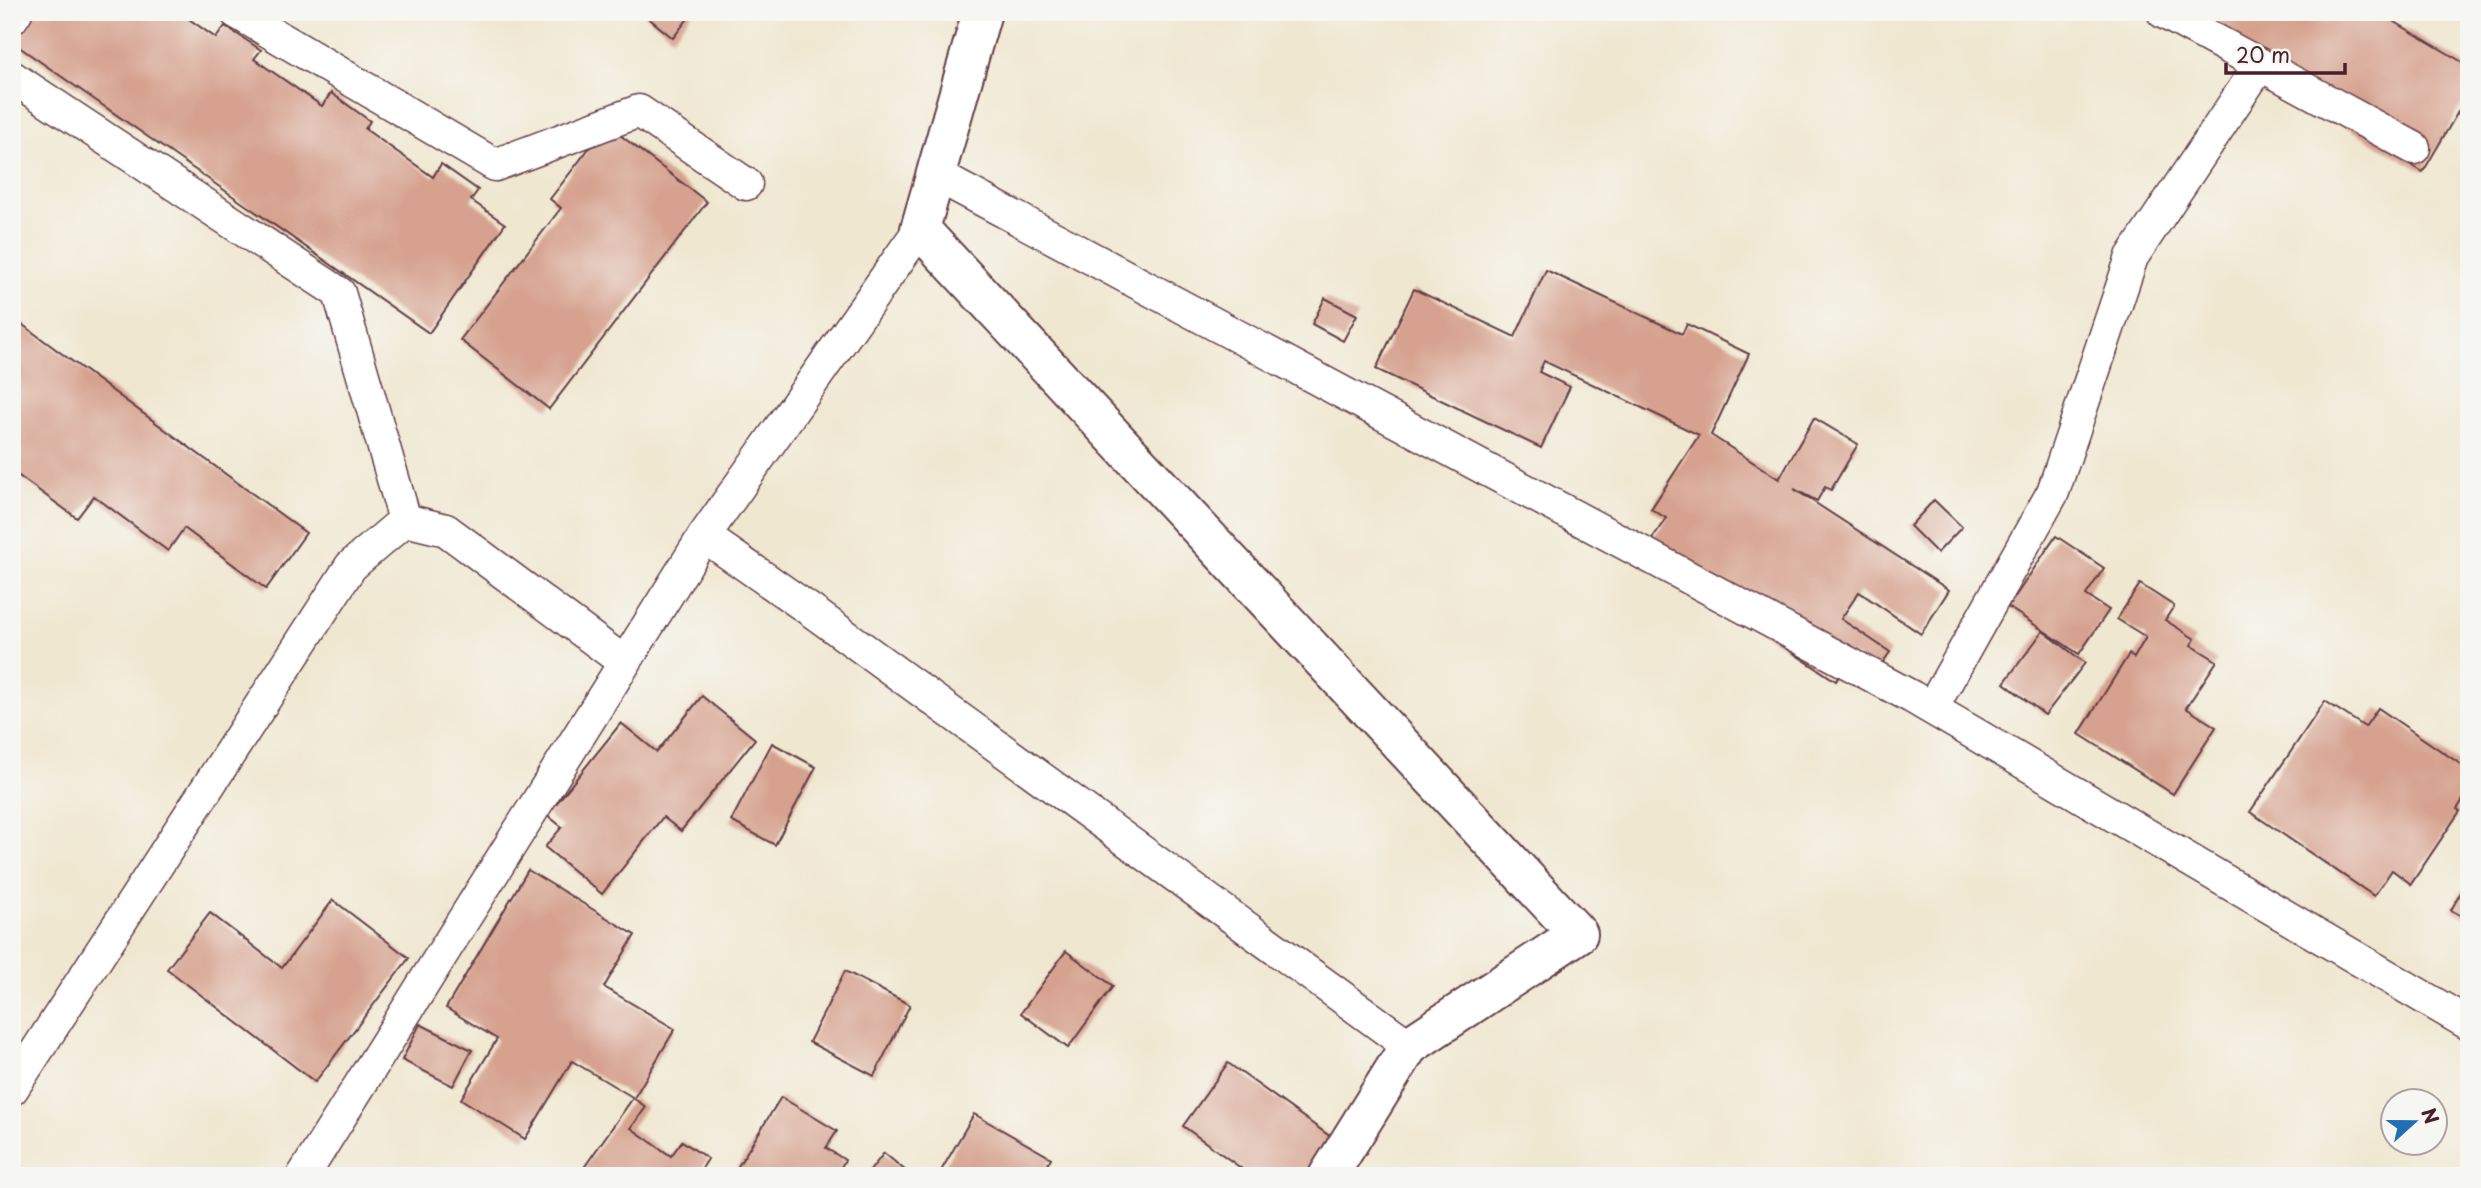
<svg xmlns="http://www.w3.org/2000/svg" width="2481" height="1188" viewBox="0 0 2481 1188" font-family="'Playpen Sans',sans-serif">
<rect width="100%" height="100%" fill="#f6f6f2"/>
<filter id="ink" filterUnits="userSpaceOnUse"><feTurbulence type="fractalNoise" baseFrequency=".0143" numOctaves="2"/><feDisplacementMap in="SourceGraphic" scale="14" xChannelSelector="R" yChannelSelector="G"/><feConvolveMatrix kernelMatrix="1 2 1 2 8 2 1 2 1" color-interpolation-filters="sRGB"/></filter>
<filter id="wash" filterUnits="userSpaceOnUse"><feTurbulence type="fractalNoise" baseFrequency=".00686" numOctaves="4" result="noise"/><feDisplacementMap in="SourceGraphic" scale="28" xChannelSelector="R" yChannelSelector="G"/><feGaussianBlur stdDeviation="1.57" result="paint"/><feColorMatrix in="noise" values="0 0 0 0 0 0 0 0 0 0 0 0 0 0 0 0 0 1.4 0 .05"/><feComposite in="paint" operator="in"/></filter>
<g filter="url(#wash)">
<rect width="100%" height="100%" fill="#f0e7d0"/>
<g id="blocks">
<!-- building -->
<g fill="#d6a18e">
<path d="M 25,12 L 179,12 L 216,38 L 225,26 L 261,50 L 254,59 L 322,106 L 331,93 L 370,121 L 365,129 L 433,177 L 441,164 L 478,190 L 471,200 L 505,224 L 429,333 L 12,42 L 12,31 Z"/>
<path d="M 641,12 L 693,12 L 673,38 Z"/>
<path d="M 2151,12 L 2378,12 L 2469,66 L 2469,93 L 2423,172 Z"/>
<path d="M 607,125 L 707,202 L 549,409 L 460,340 L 561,208 L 550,199 Z"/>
<path d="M 1546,270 L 1682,334 L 1687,324 L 1749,354 L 1711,435 L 1779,479 L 1814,418 L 1858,444 L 1831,490 L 1825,487 L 1817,501 L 1794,489 L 1949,590 L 1921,634 L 1859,592 L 1841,619 L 1890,652 L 1877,671 L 1852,654 L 1836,681 L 1642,554 L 1666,518 L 1651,509 L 1699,435 L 1544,361 L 1539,372 L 1570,387 L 1541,448 L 1376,369 L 1414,289 L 1515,337 Z"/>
<path d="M 1325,298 L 1357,315 L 1343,341 L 1312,324 Z"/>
<path d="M 12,317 L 306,533 L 266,589 L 184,528 L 168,551 L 94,496 L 77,518 L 12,471 Z"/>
<path d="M 1934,500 L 1962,527 L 1937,553 L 1910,526 Z"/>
<path d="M 2056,536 L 2104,568 L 2086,595 L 2109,610 L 2079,654 L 2008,607 Z"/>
<path d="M 2140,584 L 2174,606 L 2165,620 L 2195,639 L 2191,645 L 2217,661 L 2186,708 L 2216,727 L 2173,794 L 2079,734 L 2129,654 L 2134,658 L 2146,637 L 2117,619 Z"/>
<path d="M 2043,631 L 2085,663 L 2045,715 L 2004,683 Z"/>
<path d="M 702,696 L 755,739 L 681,831 L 663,817 L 602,894 L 545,847 L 562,827 L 547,815 L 621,723 L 657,752 Z"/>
<path d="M 2325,701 L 2365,727 L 2378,708 L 2469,770 L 2469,791 L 2457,809 L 2460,811 L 2411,884 L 2392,870 L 2374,896 L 2250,812 Z"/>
<path d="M 772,743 L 816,767 L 775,845 L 731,821 Z"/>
<path d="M 528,870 L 635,935 L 604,987 L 675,1029 L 634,1098 L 572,1061 L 525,1139 L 461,1099 L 497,1039 L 446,1008 Z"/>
<path d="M 2469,878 L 2469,920 L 2451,910 Z"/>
<path d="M 333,900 L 409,958 L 315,1082 L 167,969 L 210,913 L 282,968 Z"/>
<path d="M 1066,951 L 1113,986 L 1068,1048 L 1021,1013 Z"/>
<path d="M 845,971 L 910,1005 L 874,1076 L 809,1042 Z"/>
<path d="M 420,1024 L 472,1050 L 453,1086 L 402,1060 Z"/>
<path d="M 1228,1063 L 1335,1140 L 1309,1176 L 1252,1176 L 1183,1126 Z"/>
<path d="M 781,1097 L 837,1131 L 826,1148 L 845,1160 L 836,1176 L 732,1176 Z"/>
<path d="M 633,1098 L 646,1107 L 631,1128 L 671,1156 L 682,1141 L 708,1159 L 697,1176 L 592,1176 L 583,1169 Z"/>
<path d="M 974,1114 L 1051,1158 L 1041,1176 L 938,1176 Z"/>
<path d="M 884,1153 L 912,1176 L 866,1176 Z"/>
</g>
</g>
</g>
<g filter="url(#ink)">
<use href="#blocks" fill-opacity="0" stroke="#633d44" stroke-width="2"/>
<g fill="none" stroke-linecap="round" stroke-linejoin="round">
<defs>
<g id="minor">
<path d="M 236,12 L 495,165 L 639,111 L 746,184"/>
<path d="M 2163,12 L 2414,148"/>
<path d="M 12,18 L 16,12"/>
<path d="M 12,77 L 339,293 L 405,520 L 446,530 L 624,662"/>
<path d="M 936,175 L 1912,697 L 2469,1024"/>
<path d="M 704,536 L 813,612 L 1409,1046"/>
<path d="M 1932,708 L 2053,492 L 2132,257 L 2260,65"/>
<path d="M 12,1089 L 351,566 L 405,520"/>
<path d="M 303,1176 L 704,536 L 920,229"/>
</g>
<path id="tertiary" d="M 982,12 L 920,229 L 1578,934 L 1409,1046 L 1328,1176"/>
</defs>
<!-- minor casing -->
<use href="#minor" stroke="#633d44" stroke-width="35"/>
<!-- tertiary casing -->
<use href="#tertiary" stroke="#633d44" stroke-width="42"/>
<!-- minor -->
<use href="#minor" stroke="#fff" stroke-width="32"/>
<!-- tertiary -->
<use href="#tertiary" stroke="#fff" stroke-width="38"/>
</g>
</g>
<!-- margin -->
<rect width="2481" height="1188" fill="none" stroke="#f6f6f2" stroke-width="42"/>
<!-- north arrow -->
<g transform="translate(2414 1122) rotate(69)"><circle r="33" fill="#f6f6f2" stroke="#b1a0a2" stroke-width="2"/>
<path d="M0-5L12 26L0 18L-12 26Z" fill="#1f6fb2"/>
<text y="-10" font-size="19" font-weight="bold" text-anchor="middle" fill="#4a1f2b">N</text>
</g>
<!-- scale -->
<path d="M2226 63v10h119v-10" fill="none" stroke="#4a1f2b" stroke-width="3.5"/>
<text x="2236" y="63" font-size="21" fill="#4a1f2b" stroke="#f6f6f2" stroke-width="5" paint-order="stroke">20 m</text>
</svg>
